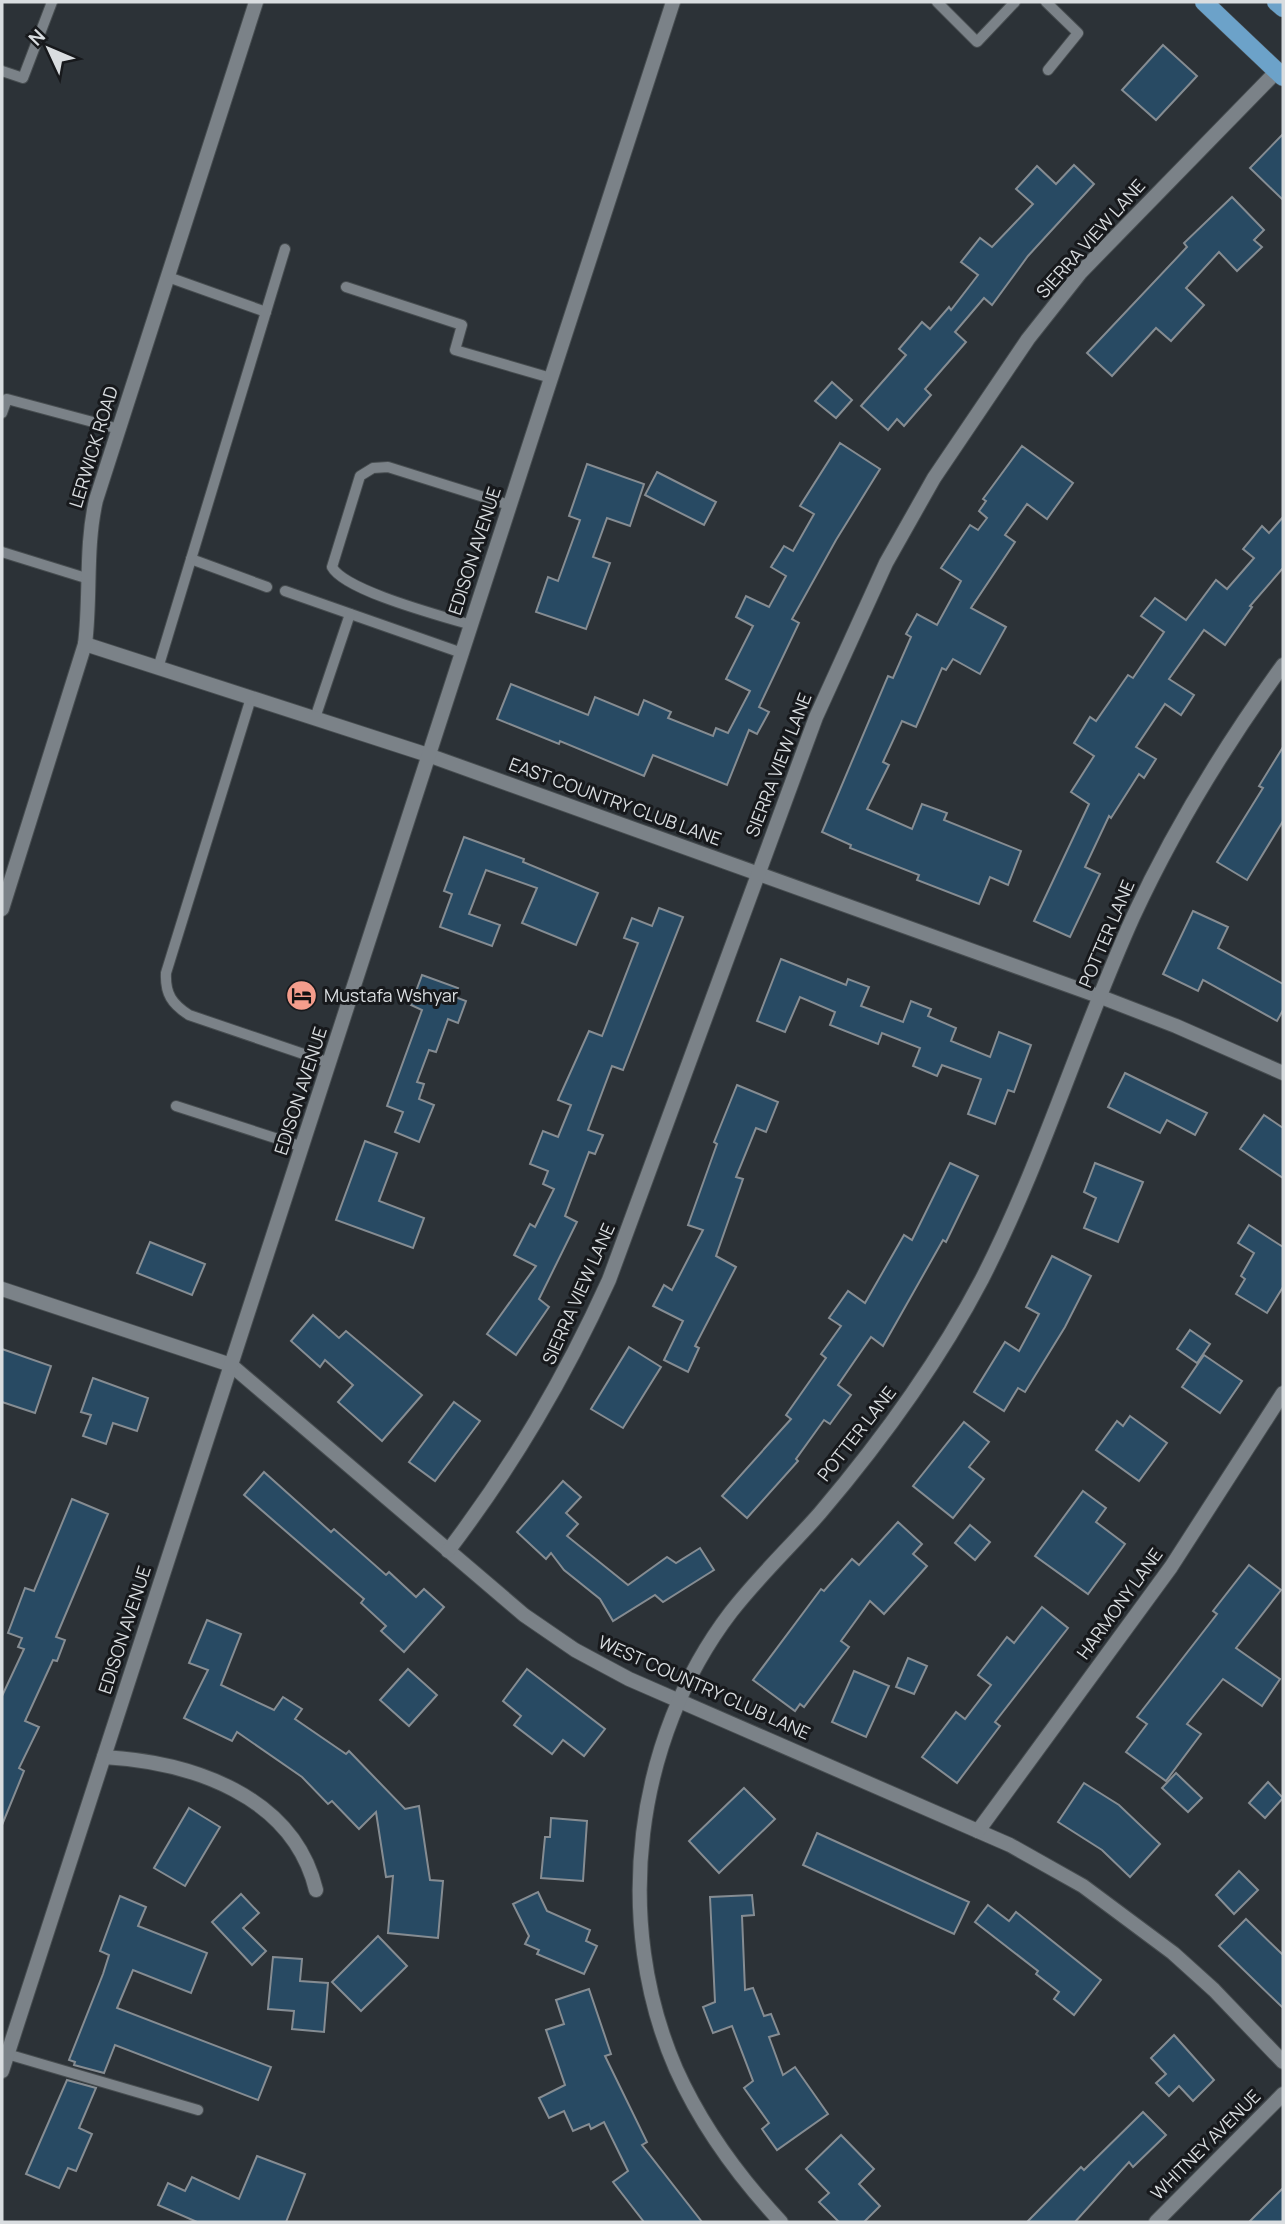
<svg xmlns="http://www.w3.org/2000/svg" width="1285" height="2224" viewBox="0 0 1285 2224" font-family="Manrope,sans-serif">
<rect width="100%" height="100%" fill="#2c3237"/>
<!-- building -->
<g fill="#284a63" stroke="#858c92" stroke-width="2">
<path d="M 1163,45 L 1197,76 L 1156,120 L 1122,90 Z"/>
<path d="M 1283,134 L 1283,200 L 1250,168 Z"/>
<path d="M 1074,165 L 1094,184 L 1028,256 L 992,305 L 984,298 L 955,332 L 966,342 L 925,389 L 931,395 L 904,426 L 897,419 L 888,430 L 861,406 L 906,355 L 899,349 L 922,322 L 930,329 L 949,307 L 951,310 L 978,275 L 961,262 L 980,238 L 992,247 L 1033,204 L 1016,189 L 1037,166 L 1056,184 Z"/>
<path d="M 1232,197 L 1264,230 L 1254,240 L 1262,247 L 1237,271 L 1219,252 L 1186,288 L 1204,305 L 1171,341 L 1156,328 L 1112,376 L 1087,353 L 1187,247 L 1184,243 Z"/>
<path d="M 832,382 L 852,400 L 836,418 L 815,401 Z"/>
<path d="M 840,443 L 880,469 L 836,540 L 792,619 L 799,623 L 759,707 L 769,712 L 757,734 L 749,730 L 727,785 L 653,755 L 644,776 L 560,741 L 559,744 L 497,719 L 511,684 L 588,715 L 595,697 L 638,715 L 644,700 L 671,712 L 668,718 L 713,736 L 716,728 L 728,733 L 750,691 L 726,679 L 753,626 L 736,617 L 746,596 L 769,607 L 786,576 L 771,567 L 784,546 L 793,551 L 814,514 L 800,506 Z"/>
<path d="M 1022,446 L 1073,483 L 1047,519 L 1027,504 L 1005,535 L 1015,542 L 971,608 L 1006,627 L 980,674 L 953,659 L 946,670 L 942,668 L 916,727 L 902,721 L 883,762 L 889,765 L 867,809 L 912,829 L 922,804 L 947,813 L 944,820 L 1021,851 L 1008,885 L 990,877 L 979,904 L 917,880 L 919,875 L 850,848 L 851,845 L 822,832 L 888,676 L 893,678 L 911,637 L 906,634 L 917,614 L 937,625 L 961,581 L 941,568 L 970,525 L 978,530 L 987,518 L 979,511 L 986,501 L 983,499 Z"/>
<path d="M 587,464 L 644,484 L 630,526 L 607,518 L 593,557 L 610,563 L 586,629 L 536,612 L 548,577 L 558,581 L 580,520 L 569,516 Z"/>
<path d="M 657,472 L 716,502 L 704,525 L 645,495 Z"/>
<path d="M 1283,517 L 1283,568 L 1250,606 L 1252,607 L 1225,645 L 1204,630 L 1169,679 L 1194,695 L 1181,715 L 1165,704 L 1136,747 L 1156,759 L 1144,778 L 1139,774 L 1111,818 L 1109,816 L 1085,867 L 1100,874 L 1070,937 L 1034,921 L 1089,804 L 1071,792 L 1094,756 L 1074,743 L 1090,717 L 1096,721 L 1128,675 L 1133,678 L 1164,632 L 1141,616 L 1155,598 L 1186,620 L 1216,580 L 1227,589 L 1254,558 L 1243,549 L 1262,526 L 1269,533 Z"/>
<path d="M 1283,747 L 1283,821 L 1247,880 L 1217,862 L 1263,788 L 1259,786 Z"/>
<path d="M 464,837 L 524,859 L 523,862 L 598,893 L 576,945 L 522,923 L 537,888 L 486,870 L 469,914 L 500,925 L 492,946 L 440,927 L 452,894 L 444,891 Z"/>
<path d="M 659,908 L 683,917 L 623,1070 L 612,1066 L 588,1130 L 603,1135 L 595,1154 L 589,1152 L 565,1216 L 577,1222 L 539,1299 L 549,1307 L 516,1355 L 487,1334 L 536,1266 L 514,1255 L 530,1224 L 535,1227 L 554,1189 L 543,1184 L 548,1171 L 530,1164 L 543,1131 L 558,1137 L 571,1105 L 558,1100 L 589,1031 L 602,1036 L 638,943 L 624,938 L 632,918 L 652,926 Z"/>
<path d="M 1193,911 L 1228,927 L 1218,948 L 1283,984 L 1283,1010 L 1277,1021 L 1203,980 L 1198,991 L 1163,974 Z"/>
<path d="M 781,959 L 846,985 L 848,979 L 869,987 L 861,1006 L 903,1022 L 911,1001 L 931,1009 L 928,1016 L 956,1028 L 951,1041 L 990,1057 L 999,1032 L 1031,1045 L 1014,1092 L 1008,1090 L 995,1124 L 968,1114 L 981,1079 L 942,1065 L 937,1076 L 913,1066 L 920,1048 L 882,1033 L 878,1044 L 830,1025 L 835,1012 L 800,997 L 785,1032 L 757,1021 Z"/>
<path d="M 422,975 L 458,988 L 455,997 L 466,1001 L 458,1023 L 448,1019 L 436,1052 L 429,1050 L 417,1082 L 424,1084 L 419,1099 L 434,1105 L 419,1142 L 395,1132 L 403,1112 L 387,1106 L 422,1010 L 411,1005 Z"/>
<path d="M 1125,1073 L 1207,1113 L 1195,1135 L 1167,1120 L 1160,1133 L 1108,1107 Z"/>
<path d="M 737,1085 L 778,1102 L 766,1132 L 756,1128 L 736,1177 L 743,1179 L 716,1256 L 736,1267 L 695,1346 L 699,1348 L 688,1372 L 664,1360 L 683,1321 L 653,1306 L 664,1285 L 672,1290 L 703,1230 L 688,1225 L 717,1144 L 714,1142 Z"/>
<path d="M 1264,1115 L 1283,1128 L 1283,1178 L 1240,1149 Z"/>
<path d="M 365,1141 L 397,1153 L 379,1201 L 424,1218 L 413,1248 L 336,1220 Z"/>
<path d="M 950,1163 L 978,1176 L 946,1242 L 943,1240 L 883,1346 L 871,1337 L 838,1385 L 851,1395 L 830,1424 L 824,1420 L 796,1459 L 798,1461 L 747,1518 L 722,1496 L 791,1419 L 786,1415 L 826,1358 L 821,1354 L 841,1326 L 829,1318 L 848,1291 L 865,1303 L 904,1235 L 912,1240 Z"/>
<path d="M 1095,1163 L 1143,1182 L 1118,1242 L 1084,1228 L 1096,1198 L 1084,1192 Z"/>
<path d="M 1249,1225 L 1283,1247 L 1283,1287 L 1267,1313 L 1236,1294 L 1245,1279 L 1241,1276 L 1254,1253 L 1238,1243 Z"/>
<path d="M 150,1242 L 205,1264 L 192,1295 L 137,1273 Z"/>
<path d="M 1052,1256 L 1091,1276 L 1065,1327 L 1025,1392 L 1018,1388 L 1004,1411 L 974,1392 L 1005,1342 L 1019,1351 L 1039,1314 L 1026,1307 Z"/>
<path d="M 313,1315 L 339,1338 L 346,1331 L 422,1395 L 382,1441 L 338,1402 L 353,1385 L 325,1360 L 320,1367 L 291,1341 Z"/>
<path d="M 1190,1330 L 1210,1344 L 1197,1363 L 1177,1349 Z"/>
<path d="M 629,1347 L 661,1367 L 623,1428 L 591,1409 Z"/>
<path d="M 2,1349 L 51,1366 L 35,1413 L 2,1402 Z"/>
<path d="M 1204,1355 L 1242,1381 L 1220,1413 L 1182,1387 Z"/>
<path d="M 93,1378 L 148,1398 L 137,1431 L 113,1423 L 106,1444 L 83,1436 L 91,1415 L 81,1412 Z"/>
<path d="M 454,1402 L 480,1421 L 435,1481 L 409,1462 Z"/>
<path d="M 1130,1416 L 1167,1443 L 1139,1481 L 1096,1450 L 1117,1421 L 1123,1426 Z"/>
<path d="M 964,1422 L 989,1442 L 969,1467 L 984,1479 L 953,1518 L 913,1486 Z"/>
<path d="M 264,1472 L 331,1532 L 334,1529 L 386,1575 L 389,1572 L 416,1597 L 424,1589 L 444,1607 L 404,1652 L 381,1631 L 386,1626 L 361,1603 L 364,1599 L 244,1495 Z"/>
<path d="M 563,1481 L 581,1497 L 566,1513 L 578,1524 L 567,1536 L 628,1585 L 667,1557 L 676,1563 L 700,1548 L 714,1570 L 663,1602 L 655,1595 L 613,1621 L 600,1599 L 564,1570 L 551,1553 L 546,1559 L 517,1532 Z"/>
<path d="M 1083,1491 L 1106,1508 L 1096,1522 L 1125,1544 L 1088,1594 L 1035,1556 Z"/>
<path d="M 72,1499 L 108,1514 L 56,1637 L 65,1640 L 57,1661 L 53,1660 L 25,1721 L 39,1727 L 19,1768 L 24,1771 L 2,1825 L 2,1696 L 24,1649 L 18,1647 L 22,1638 L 8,1633 L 25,1588 L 34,1591 Z"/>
<path d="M 898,1522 L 922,1544 L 913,1554 L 927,1566 L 884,1614 L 870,1601 L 841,1641 L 849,1647 L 804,1707 L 800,1704 L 795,1711 L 753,1680 L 821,1589 L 824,1591 L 852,1559 L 859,1565 Z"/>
<path d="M 970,1525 L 990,1542 L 975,1560 L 955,1543 Z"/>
<path d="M 1249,1565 L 1281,1590 L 1236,1648 L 1280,1679 L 1262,1706 L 1223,1679 L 1187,1724 L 1201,1734 L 1166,1781 L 1126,1752 L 1147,1724 L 1137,1717 L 1217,1614 L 1213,1611 Z"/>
<path d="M 1042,1607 L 1068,1628 L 995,1722 L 1000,1726 L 957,1783 L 922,1757 L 956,1712 L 965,1719 L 991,1685 L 978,1675 L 1007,1637 L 1014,1643 Z"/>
<path d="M 207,1620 L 241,1634 L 221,1685 L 274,1710 L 283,1697 L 302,1709 L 295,1719 L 346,1754 L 349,1751 L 405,1809 L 419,1806 L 430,1880 L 443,1881 L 438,1938 L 388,1933 L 393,1876 L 386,1877 L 376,1812 L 359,1829 L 332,1801 L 328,1804 L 302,1777 L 237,1732 L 232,1741 L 184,1718 L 208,1670 L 189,1663 Z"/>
<path d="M 908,1658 L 927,1666 L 914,1694 L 896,1687 Z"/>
<path d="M 408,1669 L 437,1695 L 409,1726 L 380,1700 Z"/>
<path d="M 527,1669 L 605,1729 L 584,1756 L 563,1740 L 552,1754 L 514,1725 L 521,1716 L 503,1701 Z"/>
<path d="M 854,1671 L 889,1686 L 866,1737 L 832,1722 Z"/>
<path d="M 1176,1773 L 1202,1798 L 1188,1812 L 1162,1788 Z"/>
<path d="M 1268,1782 L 1283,1798 L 1265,1818 L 1249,1803 Z"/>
<path d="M 1084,1783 L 1119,1805 L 1160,1844 L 1130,1877 L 1102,1850 L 1058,1822 Z"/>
<path d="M 744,1788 L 775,1819 L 719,1873 L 689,1841 Z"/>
<path d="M 189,1808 L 220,1827 L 185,1886 L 154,1868 Z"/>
<path d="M 551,1818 L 587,1821 L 583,1881 L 541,1878 L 545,1837 L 550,1837 Z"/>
<path d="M 817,1833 L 969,1902 L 954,1934 L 803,1865 Z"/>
<path d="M 1239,1871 L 1258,1890 L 1234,1914 L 1216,1895 Z"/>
<path d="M 538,1892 L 547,1911 L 590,1930 L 586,1941 L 597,1946 L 584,1974 L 537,1954 L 539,1950 L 525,1944 L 529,1936 L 513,1904 Z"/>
<path d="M 241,1894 L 259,1913 L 243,1928 L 266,1951 L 252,1965 L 212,1922 Z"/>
<path d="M 752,1895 L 754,1915 L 742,1916 L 745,1990 L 753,1988 L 764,2016 L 771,2014 L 779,2034 L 769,2037 L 783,2075 L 795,2067 L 828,2114 L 777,2150 L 762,2129 L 769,2123 L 744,2088 L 753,2081 L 732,2026 L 713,2033 L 703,2007 L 715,2002 L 710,1897 Z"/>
<path d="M 120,1896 L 146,1907 L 138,1926 L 207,1953 L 191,1993 L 133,1970 L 117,2008 L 271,2067 L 258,2100 L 115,2045 L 104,2073 L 74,2065 L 75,2062 L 69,2060 L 103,1974 L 109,1955 L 100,1951 Z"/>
<path d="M 988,1905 L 1009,1921 L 1016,1912 L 1101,1980 L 1074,2015 L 1054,1999 L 1059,1992 L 1036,1974 L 1038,1971 L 975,1922 Z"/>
<path d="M 1246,1919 L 1283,1955 L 1283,2008 L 1219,1946 Z"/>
<path d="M 378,1936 L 407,1966 L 361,2011 L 332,1982 Z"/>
<path d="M 273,1957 L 302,1959 L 300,1981 L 328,1983 L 324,2032 L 292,2029 L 294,2011 L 268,2009 Z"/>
<path d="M 589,1989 L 611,2054 L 605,2056 L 647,2142 L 642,2145 L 702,2222 L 644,2222 L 613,2182 L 628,2171 L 604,2122 L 591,2129 L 589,2124 L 573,2131 L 564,2111 L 549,2118 L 539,2098 L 565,2085 L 546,2030 L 564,2024 L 556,2000 Z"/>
<path d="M 1174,2035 L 1214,2080 L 1193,2101 L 1179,2086 L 1169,2096 L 1156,2083 L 1166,2074 L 1151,2058 Z"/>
<path d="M 67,2080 L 96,2088 L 79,2128 L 92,2134 L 76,2171 L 68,2168 L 59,2188 L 26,2174 Z"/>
<path d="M 1143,2112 L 1166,2135 L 1133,2167 L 1129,2162 L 1075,2222 L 1027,2222 L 1081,2167 L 1084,2170 Z"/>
<path d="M 841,2135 L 874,2169 L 859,2184 L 880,2206 L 864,2222 L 839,2222 L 819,2202 L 829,2193 L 806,2169 Z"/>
<path d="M 257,2156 L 305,2174 L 286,2222 L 197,2222 L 158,2205 L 168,2183 L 185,2191 L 192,2177 L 239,2199 Z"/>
<path d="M 1283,2188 L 1283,2222 L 1249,2222 Z"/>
</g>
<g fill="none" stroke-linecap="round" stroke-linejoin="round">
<defs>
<g id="service">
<path d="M 937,2 L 977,42 L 1015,2"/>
<path d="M 1046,2 L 1078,33 L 1048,70"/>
<path d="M 2,71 L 23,78 L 52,2"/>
<path d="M 168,277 L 266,312"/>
<path d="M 346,287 L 462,325 L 455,350 L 551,378"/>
<path d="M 2,413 L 7,399 L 119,429"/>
<path d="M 2,552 L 89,579"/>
<path d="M 191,559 L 267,587"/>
<path d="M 285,591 L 462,653"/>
<path d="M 471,625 C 442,616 345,591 332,567 L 360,476 L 373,468 L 388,467 L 509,505"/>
<path d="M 158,668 L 285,249"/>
<path d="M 251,698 L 166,973 C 165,994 172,1004 189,1015 L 330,1063"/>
<path d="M 315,718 L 350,614"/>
<path d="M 176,1106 L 303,1147"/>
<path d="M 7,2054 L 198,2110"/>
</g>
<g id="minor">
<path d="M 85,644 L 428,755 L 1101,997 L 1176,1026 L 1283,1073"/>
<path d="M 2,909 L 85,644 C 91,596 85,548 96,500 L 256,2"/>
<path d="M 2,1289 L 231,1365 L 524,1615 L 575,1650 L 629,1679 L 1010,1845 L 1083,1886 L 1173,1953 L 1214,1990 L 1283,2062"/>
<path d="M 448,1551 C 514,1464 564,1379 609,1280 L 816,717 L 886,563 L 934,478 L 1028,339 L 1081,272 L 1277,71"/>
<path d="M 104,1757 C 191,1762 293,1795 316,1890"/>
<path d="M 978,1831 L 1171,1567 L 1283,1393"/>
<path d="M 781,2222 C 738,2176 702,2127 676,2069 C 612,1922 634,1739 731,1612 C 758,1577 791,1546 820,1513 C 882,1440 938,1363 982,1279 C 1042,1162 1079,1037 1133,917 C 1174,828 1226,744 1283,665"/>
</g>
<g id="tertiary">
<path d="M 2,2071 L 673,2"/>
<path d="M 1156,2222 L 1283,2094"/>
</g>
<g id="primary">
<path d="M 1204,2 L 1283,77"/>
<path d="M 1276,2 L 1283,8"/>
</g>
</defs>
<!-- service casing -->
<use href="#service" stroke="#474d50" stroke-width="12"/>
<!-- minor casing -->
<use href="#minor" stroke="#474d50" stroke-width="16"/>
<!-- tertiary casing -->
<use href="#tertiary" stroke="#474d50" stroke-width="16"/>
<!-- primary casing -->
<use href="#primary" stroke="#474d50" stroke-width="19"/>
<!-- service -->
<use href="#service" stroke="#7b8288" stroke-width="10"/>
<!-- minor -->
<use href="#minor" stroke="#7b8288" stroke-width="14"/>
<!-- tertiary -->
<use href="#tertiary" stroke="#7b8288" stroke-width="14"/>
<!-- primary -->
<use href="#primary" stroke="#6ca2c9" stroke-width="18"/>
</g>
<!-- icons -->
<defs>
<symbol id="hotel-disc" viewBox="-11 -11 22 22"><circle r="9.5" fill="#f49d8c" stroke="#17191c"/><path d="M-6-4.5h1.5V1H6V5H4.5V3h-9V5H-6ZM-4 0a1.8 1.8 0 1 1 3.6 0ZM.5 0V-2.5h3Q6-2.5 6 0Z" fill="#111"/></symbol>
</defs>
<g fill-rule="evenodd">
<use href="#hotel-disc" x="284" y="978" width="35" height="35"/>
</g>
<g text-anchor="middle" stroke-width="6" stroke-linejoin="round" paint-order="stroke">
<!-- street labels -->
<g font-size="18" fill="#d9dde0" stroke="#17191c">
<text transform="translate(1091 239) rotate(-48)" y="6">SIERRA VIEW LANE</text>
<text transform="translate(94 447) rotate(-73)" y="6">LERWICK ROAD</text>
<text transform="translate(475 551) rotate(-72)" y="6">EDISON AVENUE</text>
<text transform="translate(779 765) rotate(-69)" y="6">SIERRA VIEW LANE</text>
<text transform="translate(615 802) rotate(20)" y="6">EAST COUNTRY CLUB LANE</text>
<text transform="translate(1107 934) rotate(-67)" y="6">POTTER LANE</text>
<text transform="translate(301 1091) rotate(-72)" y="6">EDISON AVENUE</text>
<text transform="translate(579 1294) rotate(-66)" y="6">SIERRA VIEW LANE</text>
<text transform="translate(857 1434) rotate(-52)" y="6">POTTER LANE</text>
<text transform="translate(1120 1604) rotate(-54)" y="6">HARMONY LANE</text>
<text transform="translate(125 1630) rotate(-72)" y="6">EDISON AVENUE</text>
<text transform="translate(704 1688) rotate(24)" y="6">WEST COUNTRY CLUB LANE</text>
<text transform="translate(1206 2145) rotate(-45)" y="6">WHITNEY AVENUE</text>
</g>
<!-- poi labels -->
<g font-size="18" fill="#d9dde0" stroke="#17191c" text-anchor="start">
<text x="324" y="1002">Mustafa Wshyar</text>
</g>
</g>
<!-- border -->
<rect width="1285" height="2224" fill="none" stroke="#d9dde0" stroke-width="7"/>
<!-- north arrow -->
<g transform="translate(49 49) rotate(314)" stroke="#17191c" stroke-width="5" paint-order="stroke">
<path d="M0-5L12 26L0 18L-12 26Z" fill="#d9dde0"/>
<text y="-10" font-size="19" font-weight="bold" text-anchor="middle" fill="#d9dde0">N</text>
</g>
</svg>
